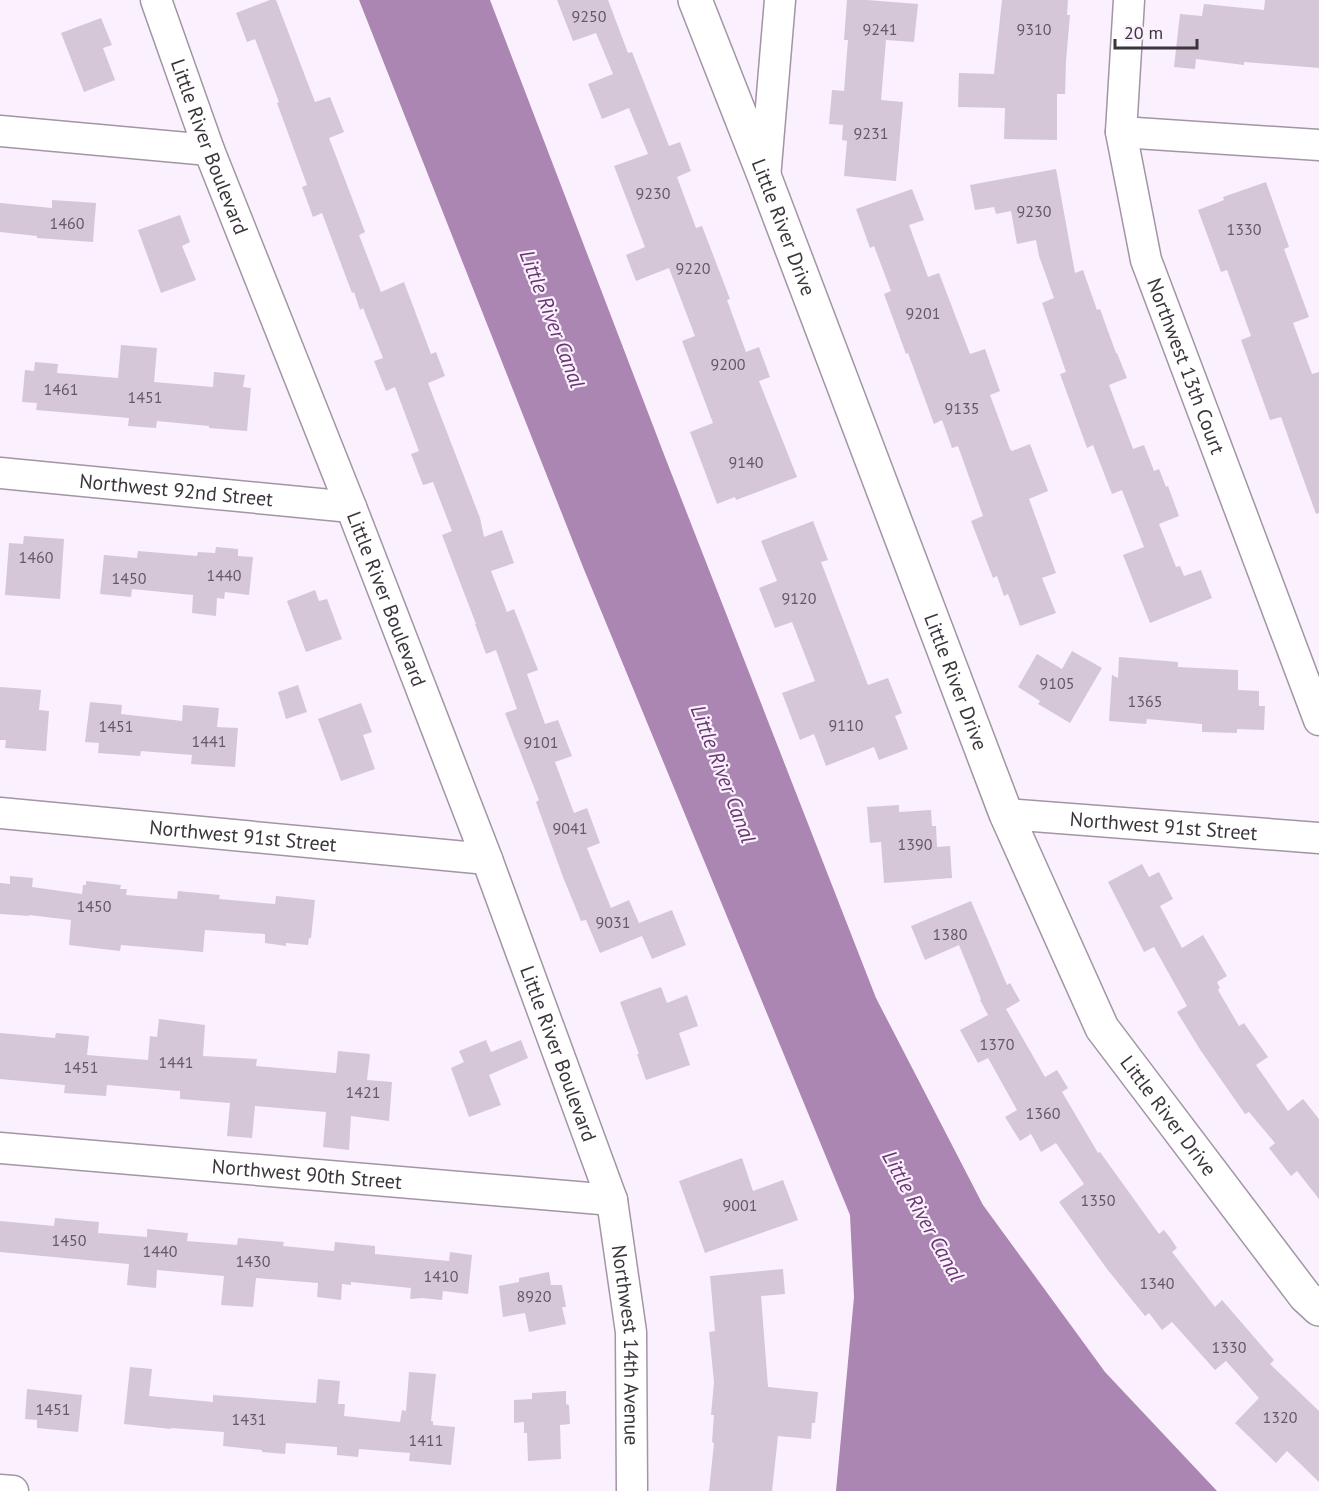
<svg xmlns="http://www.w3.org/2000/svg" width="1319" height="1491" viewBox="0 0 1319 1491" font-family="'PT Sans',sans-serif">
<rect width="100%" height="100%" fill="#fbf0fd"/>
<!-- water -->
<path fill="#ac86b2" d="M 359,0 L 490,0 L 665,457 L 876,998 L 983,1205 L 1105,1372 L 1217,1491 L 836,1491 L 854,1297 L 850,1215 L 583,567 Z"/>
<!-- building -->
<g fill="#d5c7d7">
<path d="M 270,0 L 276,0 L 315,102 L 330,97 L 344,132 L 329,138 L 365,232 L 359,235 L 381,292 L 404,282 L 431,354 L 436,352 L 445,376 L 428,383 L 480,518 L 484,537 L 502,530 L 514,563 L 491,571 L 507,612 L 514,609 L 538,670 L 527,674 L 545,724 L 558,720 L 572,756 L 555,762 L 574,813 L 587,808 L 600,843 L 587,848 L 611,908 L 629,900 L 639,923 L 672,910 L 686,945 L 652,959 L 642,936 L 600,953 L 586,920 L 581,921 L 563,877 L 536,802 L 539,800 L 505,713 L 517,709 L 496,650 L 486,654 L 475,624 L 476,624 L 442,535 L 452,531 L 433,482 L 423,485 L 411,454 L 419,451 L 395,387 L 386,391 L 374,361 L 383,358 L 363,308 L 360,310 L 354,292 L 352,293 L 322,213 L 313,217 L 302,187 L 307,185 L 277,103 L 279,102 L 255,39 L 247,42 L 236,13 Z"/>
<path d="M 557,0 L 608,0 L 628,53 L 632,52 L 669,146 L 680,142 L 691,171 L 677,177 L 696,228 L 702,226 L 730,299 L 727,300 L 746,352 L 759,347 L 770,377 L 759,381 L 797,477 L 736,500 L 735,497 L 717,504 L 690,432 L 713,423 L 682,341 L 695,336 L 669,268 L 636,281 L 626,255 L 645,247 L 614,166 L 648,154 L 629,108 L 602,119 L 588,84 L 613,74 L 596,33 L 573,41 Z"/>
<path d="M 847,0 L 867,0 L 918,4 L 914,42 L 886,40 L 881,100 L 903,102 L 896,181 L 844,176 L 847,141 L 842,140 L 843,125 L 829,124 L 832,90 L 844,91 L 848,40 L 844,40 Z"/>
<path d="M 1002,0 L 1068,0 L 1067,15 L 1070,15 L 1066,61 L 1065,94 L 1057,94 L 1057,140 L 1004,139 L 1005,108 L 958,107 L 959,73 L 994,74 Z"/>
<path d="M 1265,0 L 1319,0 L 1319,68 L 1244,62 L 1244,65 L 1196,59 L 1195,69 L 1174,67 L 1180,14 L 1202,16 L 1204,4 L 1264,10 Z"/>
<path d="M 101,18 L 112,45 L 103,48 L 115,80 L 84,92 L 61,33 Z"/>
<path d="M 1056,169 L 1075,273 L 1083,270 L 1097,310 L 1100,309 L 1116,353 L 1117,353 L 1127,378 L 1109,385 L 1133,449 L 1144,445 L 1154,471 L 1159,469 L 1166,487 L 1168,486 L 1179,516 L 1159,524 L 1176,567 L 1180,566 L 1184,576 L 1201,570 L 1212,598 L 1150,623 L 1123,555 L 1144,547 L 1122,490 L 1112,494 L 1093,445 L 1087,448 L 1060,374 L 1066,372 L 1042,303 L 1054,298 L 1039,256 L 1036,240 L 1017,244 L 1011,211 L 996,214 L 994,207 L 975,210 L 970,185 Z"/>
<path d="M 1266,182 L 1289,247 L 1284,249 L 1309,317 L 1293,323 L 1312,374 L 1319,372 L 1319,513 L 1316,514 L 1281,417 L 1270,420 L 1241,340 L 1251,336 L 1227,270 L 1221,272 L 1198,210 L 1224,200 L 1223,197 Z"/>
<path d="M 912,189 L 924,220 L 909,225 L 928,277 L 939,273 L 970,354 L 985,349 L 1000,391 L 990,395 L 1010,449 L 1012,451 L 1030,444 L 1048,491 L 1029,499 L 1056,573 L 1042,578 L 1056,613 L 1020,626 L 1008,594 L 1004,596 L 997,576 L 993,578 L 971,521 L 983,516 L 958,446 L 952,448 L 942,420 L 934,424 L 908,353 L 906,354 L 884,294 L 891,291 L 874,246 L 870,248 L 856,209 Z"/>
<path d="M 52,200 L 96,203 L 93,242 L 37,238 L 37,236 L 0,232 L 0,203 L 52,208 Z"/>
<path d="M 180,215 L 190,242 L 182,246 L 196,280 L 161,293 L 138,230 Z"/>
<path d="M 121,345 L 157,348 L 154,382 L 213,387 L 214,372 L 245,375 L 243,387 L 251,388 L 247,431 L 209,428 L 209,426 L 157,421 L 156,428 L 128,426 L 129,418 L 36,410 L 37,403 L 22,402 L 25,370 L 34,371 L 35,362 L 58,364 L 57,373 L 118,378 Z"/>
<path d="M 813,521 L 828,560 L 821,562 L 868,685 L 888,678 L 902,713 L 895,716 L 908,749 L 879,760 L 874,747 L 826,766 L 814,734 L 800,740 L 782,693 L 815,681 L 792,622 L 775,628 L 759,588 L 777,581 L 761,541 Z"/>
<path d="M 24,536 L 64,539 L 60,599 L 5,595 L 9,543 L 23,544 Z"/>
<path d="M 216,547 L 238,549 L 238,556 L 253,557 L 249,595 L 225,592 L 224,599 L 217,598 L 216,616 L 192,613 L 193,595 L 132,589 L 131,597 L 100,594 L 104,555 L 137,558 L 138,551 L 197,556 L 198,552 L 215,553 Z"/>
<path d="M 315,590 L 319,601 L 327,599 L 342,639 L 306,652 L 287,601 Z"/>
<path d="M 1072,651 L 1102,668 L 1070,723 L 1038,704 L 1040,701 L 1018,687 L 1037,654 L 1062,669 Z"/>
<path d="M 1119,657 L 1178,662 L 1178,667 L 1238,670 L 1238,690 L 1259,691 L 1259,706 L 1265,706 L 1264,730 L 1237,729 L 1237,733 L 1202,732 L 1202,724 L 1147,719 L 1146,724 L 1109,721 L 1112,675 L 1118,678 Z"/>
<path d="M 298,685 L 307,712 L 286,719 L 278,692 Z"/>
<path d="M 0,687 L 41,690 L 39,710 L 49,711 L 46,751 L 5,748 L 6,740 L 0,740 Z"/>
<path d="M 90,702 L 122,705 L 121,714 L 182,721 L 183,705 L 219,708 L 217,727 L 238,728 L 235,767 L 191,764 L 192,755 L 141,751 L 140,756 L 98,753 L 99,743 L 85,742 Z"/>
<path d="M 361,703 L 372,732 L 363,735 L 375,769 L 341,781 L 318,719 Z"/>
<path d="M 899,805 L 899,812 L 931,810 L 932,826 L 936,826 L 937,847 L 950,846 L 952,878 L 884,883 L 881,842 L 870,843 L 867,807 Z"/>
<path d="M 1142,864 L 1149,877 L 1159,872 L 1173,899 L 1160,906 L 1182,948 L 1203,935 L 1227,976 L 1217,982 L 1220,988 L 1218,990 L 1239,1026 L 1244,1023 L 1268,1057 L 1256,1065 L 1288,1111 L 1303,1099 L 1319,1119 L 1319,1199 L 1297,1171 L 1291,1176 L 1269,1148 L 1275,1143 L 1249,1112 L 1245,1114 L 1201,1051 L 1177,1012 L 1187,1006 L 1154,947 L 1144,952 L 1108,882 Z"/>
<path d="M 10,876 L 33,878 L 32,887 L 82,894 L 83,885 L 86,885 L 86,881 L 121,885 L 120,889 L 127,889 L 126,895 L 177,899 L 178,891 L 220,895 L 219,899 L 275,904 L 276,896 L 315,900 L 311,938 L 309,938 L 308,945 L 286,943 L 286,946 L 265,943 L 265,934 L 205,930 L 203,952 L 121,945 L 120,951 L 69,945 L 71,920 L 29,915 L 29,916 L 0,914 L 0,883 L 10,884 Z"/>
<path d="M 971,901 L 1007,985 L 1010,983 L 1020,1001 L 1006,1009 L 1045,1077 L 1057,1070 L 1068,1088 L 1062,1092 L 1098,1153 L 1100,1152 L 1159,1234 L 1164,1230 L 1171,1239 L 1177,1248 L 1172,1252 L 1215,1307 L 1222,1300 L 1274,1360 L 1270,1364 L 1319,1411 L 1319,1482 L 1287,1451 L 1276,1463 L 1235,1423 L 1259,1398 L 1226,1361 L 1215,1370 L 1172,1322 L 1162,1330 L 1149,1313 L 1145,1316 L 1107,1269 L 1059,1202 L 1084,1184 L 1056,1143 L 1041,1152 L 1031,1134 L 1020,1141 L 1005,1117 L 1017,1110 L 988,1058 L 978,1063 L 960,1030 L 988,1015 L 980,1000 L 981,999 L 959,945 L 925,960 L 911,926 Z"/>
<path d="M 661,987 L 667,1003 L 687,995 L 698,1026 L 679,1033 L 690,1065 L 646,1080 L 637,1054 L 639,1054 L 620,1002 Z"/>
<path d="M 159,1019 L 205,1025 L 203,1056 L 257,1059 L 256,1066 L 336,1073 L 338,1051 L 370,1054 L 367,1080 L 392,1082 L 389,1121 L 351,1116 L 349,1150 L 323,1147 L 326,1112 L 255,1106 L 252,1138 L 227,1136 L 230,1103 L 180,1099 L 180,1091 L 107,1085 L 106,1096 L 64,1093 L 65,1085 L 0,1079 L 0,1033 L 55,1038 L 56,1033 L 89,1036 L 87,1055 L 148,1060 L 150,1036 L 157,1037 Z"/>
<path d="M 486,1040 L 491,1052 L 521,1040 L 528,1058 L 489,1075 L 501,1105 L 469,1117 L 451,1068 L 464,1062 L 459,1051 Z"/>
<path d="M 742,1158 L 753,1191 L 783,1180 L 798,1220 L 705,1253 L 679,1181 Z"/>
<path d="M 55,1218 L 99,1222 L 98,1233 L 147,1237 L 147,1229 L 188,1233 L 187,1241 L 237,1245 L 238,1238 L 284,1242 L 283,1246 L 334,1251 L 335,1242 L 375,1246 L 375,1254 L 449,1261 L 450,1252 L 472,1255 L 468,1294 L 443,1291 L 442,1300 L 422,1298 L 410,1299 L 411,1288 L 351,1282 L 351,1285 L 342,1284 L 341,1300 L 317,1297 L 318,1283 L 256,1278 L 253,1307 L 221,1305 L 224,1276 L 157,1270 L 156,1288 L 127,1285 L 129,1264 L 0,1252 L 0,1221 L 54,1226 Z"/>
<path d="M 783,1269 L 785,1294 L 761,1296 L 768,1387 L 818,1392 L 815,1423 L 812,1423 L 811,1439 L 778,1436 L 772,1491 L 709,1491 L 714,1443 L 712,1442 L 714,1415 L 711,1415 L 714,1382 L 709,1332 L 715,1331 L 710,1276 Z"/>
<path d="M 549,1272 L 551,1285 L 562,1285 L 566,1307 L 562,1307 L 566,1324 L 529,1332 L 525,1313 L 503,1317 L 499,1286 L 519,1282 L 519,1278 Z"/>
<path d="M 130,1367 L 152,1369 L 149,1396 L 213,1402 L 213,1395 L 316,1403 L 318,1379 L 340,1381 L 338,1404 L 345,1404 L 344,1416 L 400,1422 L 402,1410 L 406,1411 L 409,1372 L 436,1374 L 431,1421 L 433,1421 L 433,1425 L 455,1427 L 451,1465 L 409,1461 L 410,1453 L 359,1449 L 358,1457 L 337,1455 L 337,1447 L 286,1443 L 285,1454 L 262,1452 L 262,1450 L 223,1446 L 224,1432 L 171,1428 L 171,1429 L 124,1424 Z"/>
<path d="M 27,1389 L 82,1395 L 78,1432 L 37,1428 L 37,1420 L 25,1419 Z"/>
<path d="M 566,1391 L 566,1404 L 569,1405 L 570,1424 L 560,1425 L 561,1459 L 528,1461 L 527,1433 L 524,1433 L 524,1422 L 514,1423 L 514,1400 L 532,1399 L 532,1393 Z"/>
</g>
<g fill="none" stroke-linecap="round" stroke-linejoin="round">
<defs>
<g id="street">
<path id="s1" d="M 156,0 L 209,150 L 351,507 L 487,859 L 612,1200 L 631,1332 L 632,1491"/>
<path id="s2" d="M 1129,0 L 1121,132 L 1146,260 L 1319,720"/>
<path d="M 0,131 L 209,150"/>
<path d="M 1121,132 L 1319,145"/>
<path d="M 765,178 L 780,0"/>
<path id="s3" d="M 0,473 L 351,507"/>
<path id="s4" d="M 0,813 L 487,859"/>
<path id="s5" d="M 1006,814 L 1319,838"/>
<path id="s6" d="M 0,1148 L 612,1200"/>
<path d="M 0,1490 L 13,1491"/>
</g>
<g id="secondary">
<path id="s7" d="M 695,0 L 765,178 L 1006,814 L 1102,1028 L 1305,1296 L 1319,1309"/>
</g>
</defs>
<!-- street casing -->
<use href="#street" stroke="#a295a4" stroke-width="33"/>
<!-- secondary casing -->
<use href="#secondary" stroke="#a295a4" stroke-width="36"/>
<!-- street -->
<use href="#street" stroke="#fff" stroke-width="30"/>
<!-- secondary -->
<use href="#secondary" stroke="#fff" stroke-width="33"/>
</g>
<g text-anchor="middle" stroke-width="4.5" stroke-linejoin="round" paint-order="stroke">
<!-- number labels -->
<g font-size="16" fill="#625a63">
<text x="589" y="22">9250</text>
<text x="880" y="35">9241</text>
<text x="1034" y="35">9310</text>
<text x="871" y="139">9231</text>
<text x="653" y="199">9230</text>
<text x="1034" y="217">9230</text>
<text x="67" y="229">1460</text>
<text x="1244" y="235">1330</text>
<text x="693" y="274">9220</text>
<text x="923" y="319">9201</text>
<text x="728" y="370">9200</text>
<text x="61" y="395">1461</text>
<text x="145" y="403">1451</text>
<text x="962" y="414">9135</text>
<text x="746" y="468">9140</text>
<text x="36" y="563">1460</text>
<text x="224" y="581">1440</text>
<text x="129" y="584">1450</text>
<text x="799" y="604">9120</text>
<text x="1057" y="689">9105</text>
<text x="1145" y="707">1365</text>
<text x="846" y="731">9110</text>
<text x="116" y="732">1451</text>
<text x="209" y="747">1441</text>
<text x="541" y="748">9101</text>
<text x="570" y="834">9041</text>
<text x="915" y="850">1390</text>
<text x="94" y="912">1450</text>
<text x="613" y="928">9031</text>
<text x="950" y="940">1380</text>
<text x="997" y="1050">1370</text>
<text x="176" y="1068">1441</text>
<text x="81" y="1073">1451</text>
<text x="363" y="1098">1421</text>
<text x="1043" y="1119">1360</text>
<text x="1098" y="1206">1350</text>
<text x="740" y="1211">9001</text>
<text x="69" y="1246">1450</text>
<text x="160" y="1257">1440</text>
<text x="253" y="1267">1430</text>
<text x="441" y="1282">1410</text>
<text x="1157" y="1289">1340</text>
<text x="534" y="1302">8920</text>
<text x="1229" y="1353">1330</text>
<text x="53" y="1415">1451</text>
<text x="1280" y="1423">1320</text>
<text x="249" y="1425">1431</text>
<text x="426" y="1446">1411</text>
</g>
<!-- street labels -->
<g font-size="20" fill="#3b353c" stroke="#fbf0fd">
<text dy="7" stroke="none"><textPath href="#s1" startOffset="156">Little River Boulevard</textPath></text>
<text dy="7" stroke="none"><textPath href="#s7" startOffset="244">Little River Drive</textPath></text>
<text dy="7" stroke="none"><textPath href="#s2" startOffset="376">Northwest 13th Court</textPath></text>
<text dy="7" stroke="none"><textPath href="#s3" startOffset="177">Northwest 92nd Street</textPath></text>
<text dy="7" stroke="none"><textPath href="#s1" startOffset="642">Little River Boulevard</textPath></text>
<text dy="7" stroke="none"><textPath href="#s7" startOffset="730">Little River Drive</textPath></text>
<text dy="7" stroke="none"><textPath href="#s5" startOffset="158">Northwest 91st Street</textPath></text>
<text dy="7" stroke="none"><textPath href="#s4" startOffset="244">Northwest 91st Street</textPath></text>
<text dy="7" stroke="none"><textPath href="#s1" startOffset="1128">Little River Boulevard</textPath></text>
<text dy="7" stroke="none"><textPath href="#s7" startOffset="1216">Little River Drive</textPath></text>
<text dy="7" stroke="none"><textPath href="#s6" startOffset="308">Northwest 90th Street</textPath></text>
<text dy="7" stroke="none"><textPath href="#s1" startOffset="1430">Northwest 14th Avenue</textPath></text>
</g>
<!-- water labels -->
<g font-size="21" font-style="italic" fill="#67376f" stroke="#fbf0fd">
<text transform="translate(552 319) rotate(69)" y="7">Little River Canal</text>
<text transform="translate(723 774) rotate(69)" y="7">Little River Canal</text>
<text transform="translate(923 1216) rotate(61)" y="7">Little River Canal</text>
</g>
</g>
<!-- scale -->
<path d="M1115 39v9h82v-9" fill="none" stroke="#3b353c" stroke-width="3"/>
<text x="1124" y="39" font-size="18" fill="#3b353c" stroke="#fbf0fd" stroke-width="4.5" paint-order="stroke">20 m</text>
</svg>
